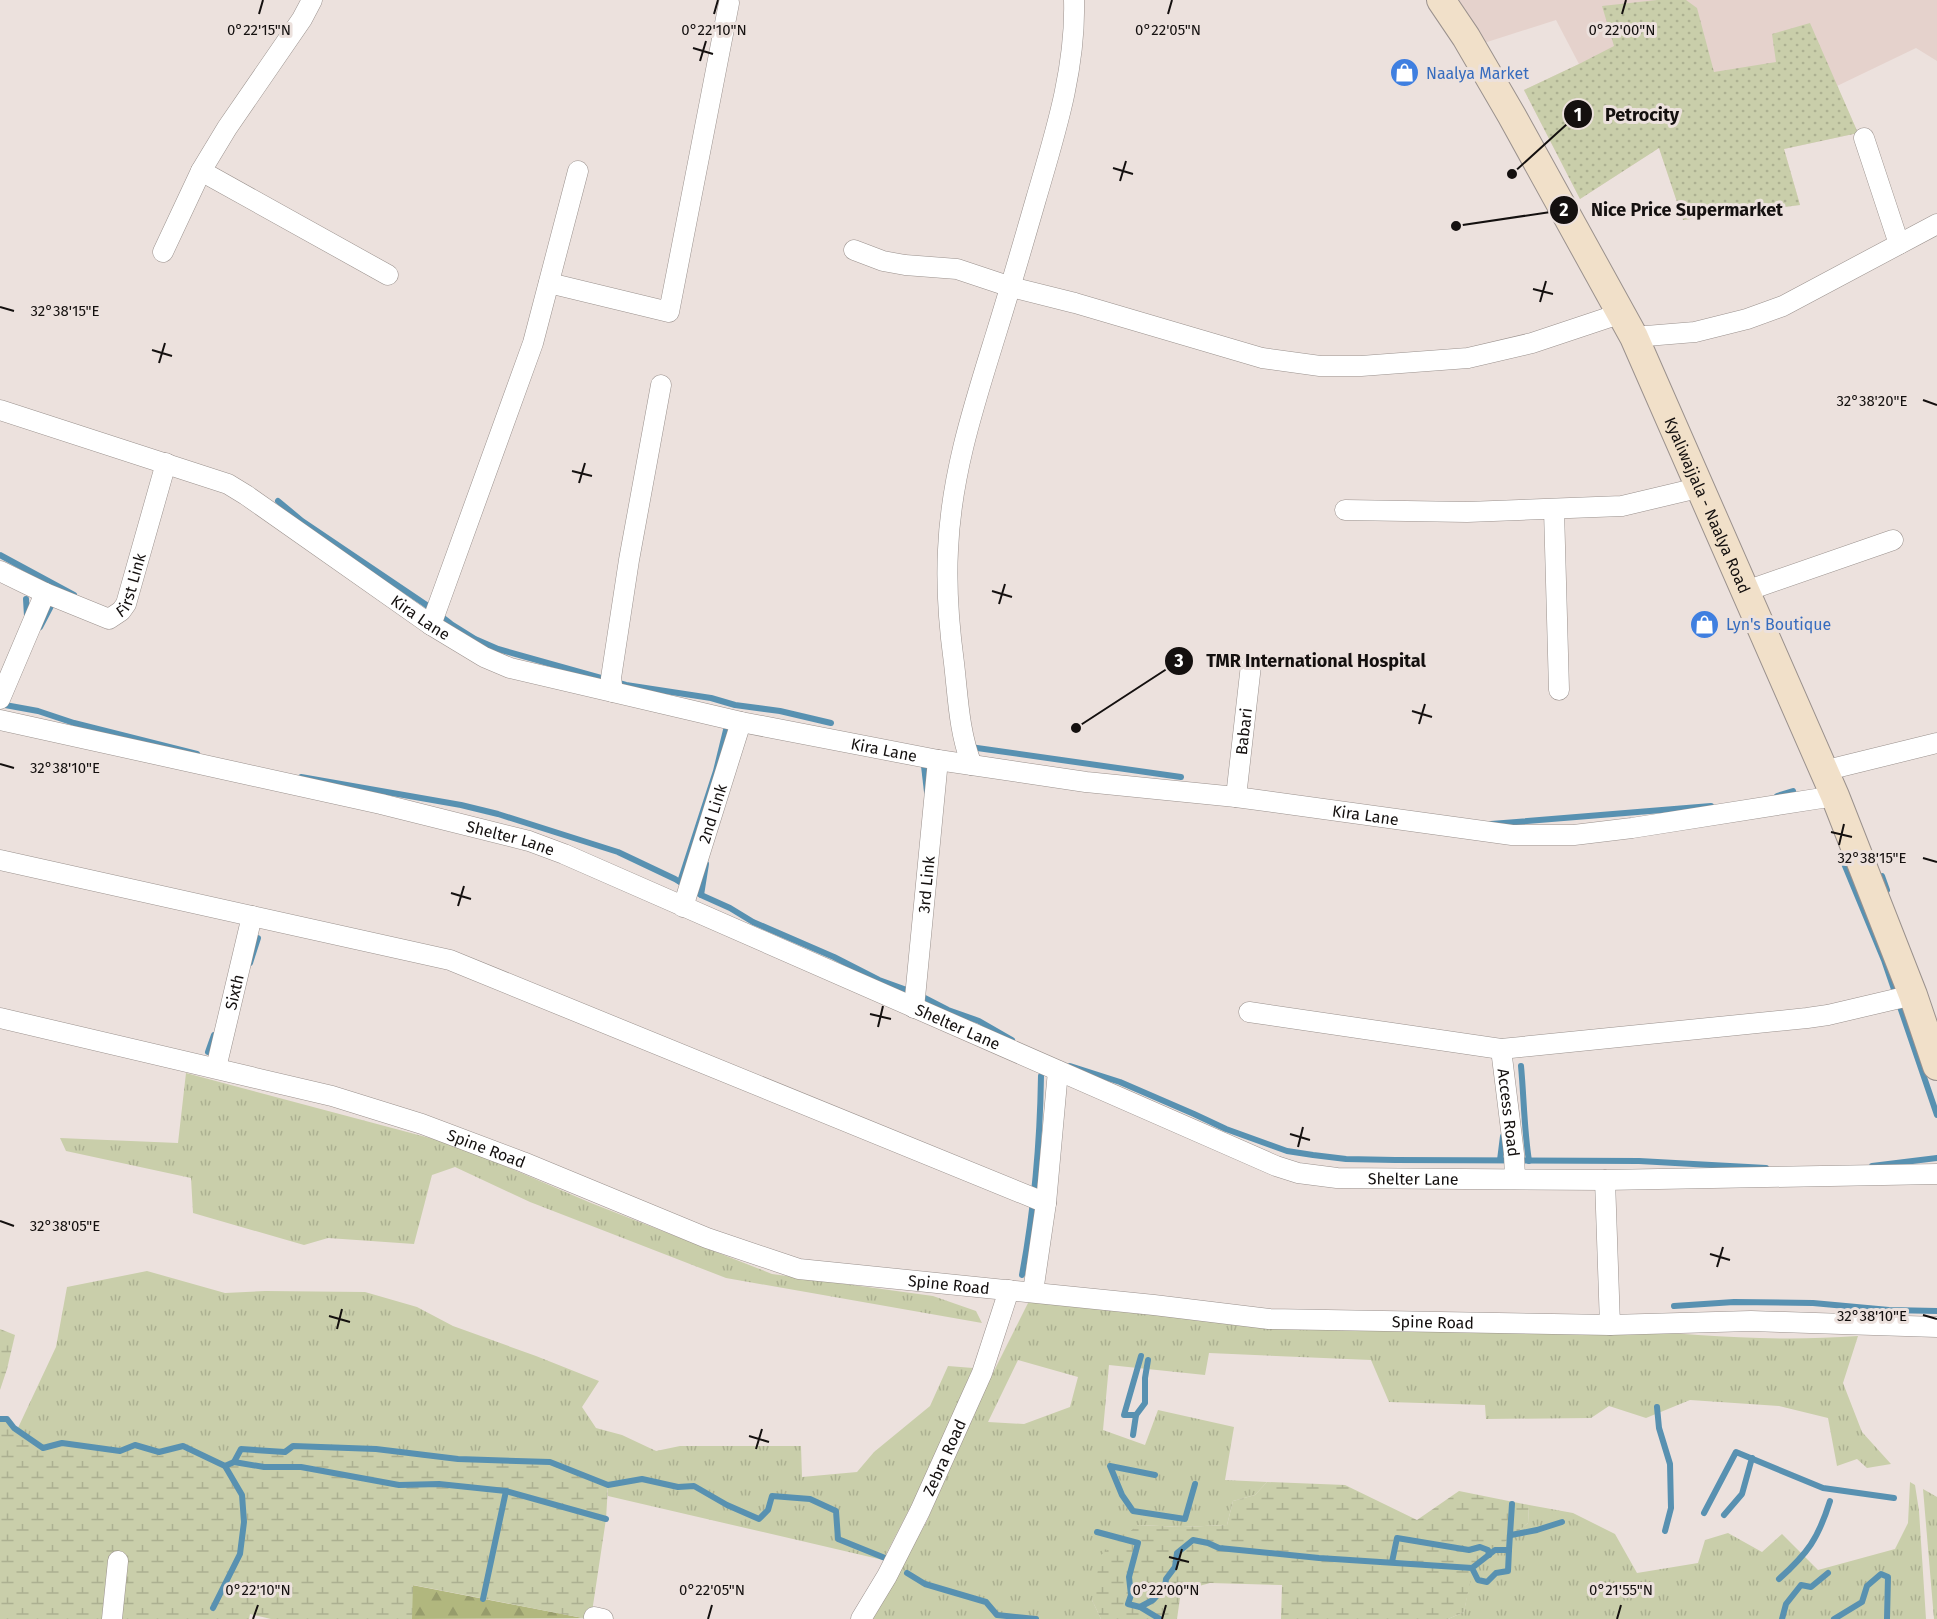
<svg xmlns="http://www.w3.org/2000/svg" width="1937" height="1619" viewBox="0 0 1937 1619" font-family="'Fira Sans',sans-serif">
<defs>
<pattern id="grass-tufts" width="24" height="20" patternUnits="userSpaceOnUse" patternTransform="scale(1.5)"><rect width="24" height="20" fill="#c9ceaa"/><path d="M3 7l-1-3M5 7V3M7 7l1-3M15 17l-1-3M17 17v-4M19 17l1-3" fill="none" stroke="#acb091"/></pattern>
<pattern id="forest-firs" width="22" height="20" patternUnits="userSpaceOnUse" patternTransform="scale(1.5)"><rect width="22" height="20" fill="#b1b77e"/><path d="M5 1l3.5 6h-7zM16 11l3.5 6h-7z" fill="#979c6c"/></pattern>
<pattern id="wetland-marsh" width="20" height="14" patternUnits="userSpaceOnUse" patternTransform="scale(1.5)"><rect width="20" height="14" fill="#c9ceaa"/><path d="M1 5h8M5 5V1M11 12h8M15 12V8" fill="none" stroke="#acb091"/></pattern>
<pattern id="park-dots" width="8" height="8" patternUnits="userSpaceOnUse" patternTransform="scale(1.5)"><rect width="8" height="8" fill="#c9ceaa"/><path d="M2 2h.1M6 6h.1" fill="none" stroke="#acb091" stroke-width="1.8" stroke-linecap="round"/></pattern>
</defs>
<rect width="100%" height="100%" fill="#ece1dd"/>
<!-- built -->
<path fill="#e5d2cc" d="M 1459,0 L 1937,0 L 1937,61 L 1916,48 L 1837,86 L 1858,133 L 1784,149 L 1800,205 L 1683,220 L 1659,148 L 1580,199 L 1524,90 L 1579,64 L 1556,20 L 1484,43 Z"/>
<!-- grass -->
<g fill="url(#grass-tufts)" fill-rule="evenodd">
<path d="M 186,1073 L 456,1145 L 591,1203 L 772,1274 L 933,1296 L 976,1311 L 982,1323 L 726,1278 L 530,1202 L 455,1167 L 432,1175 L 414,1244 L 328,1238 L 304,1245 L 193,1213 L 191,1178 L 66,1151 L 60,1138 L 178,1143 Z"/>
<path d="M 147,1271 L 225,1293 L 265,1291 L 365,1292 L 417,1307 L 453,1326 L 536,1356 L 599,1381 L 582,1407 L 596,1428 L 622,1435 L 656,1451 L 680,1446 L 801,1446 L 802,1477 L 857,1472 L 874,1452 L 930,1406 L 948,1366 L 973,1368 L 928,1473 L 883,1560 L 608,1496 L 608,1485 L 458,1459 L 376,1449 L 285,1452 L 241,1449 L 234,1462 L 225,1466 L 183,1446 L 159,1452 L 135,1445 L 120,1451 L 62,1443 L 43,1448 L 17,1430 L 56,1347 L 67,1287 Z"/>
<path d="M 1030,1299 L 1616,1328 C 1697,1336 1777,1342 1858,1336 L 1843,1383 L 1862,1432 L 1891,1464 L 1867,1468 L 1857,1459 L 1837,1466 L 1828,1418 L 1779,1406 L 1690,1400 L 1646,1418 L 1609,1406 L 1591,1418 L 1486,1419 L 1485,1405 L 1389,1402 L 1371,1360 L 1209,1353 L 1205,1375 L 1109,1365 L 1103,1430 L 1145,1445 L 1158,1410 L 1234,1427 L 1225,1480 L 1267,1482 L 1255,1495 L 1233,1501 L 1227,1525 L 1182,1527 L 1138,1525 L 1092,1600 L 1101,1619 L 869,1619 L 926,1523 L 970,1419 ZM 1018,1360 L 1078,1377 L 1070,1407 L 1024,1424 L 988,1422 Z"/>
<path d="M 1910,1482 L 1915,1485 L 1919,1511 L 1926,1619 L 1448,1619 L 1464,1612 L 1472,1568 L 1528,1523 L 1529,1505 L 1573,1513 L 1615,1534 L 1637,1573 L 1698,1563 L 1705,1540 L 1728,1533 L 1762,1552 L 1782,1534 L 1818,1570 L 1895,1549 L 1908,1523 Z"/>
<path d="M 1923,1489 L 1937,1497 L 1937,1619 L 1934,1619 Z"/>
</g>
<!-- forest -->
<path fill="url(#forest-firs)" d="M 412,1585 L 583,1618 L 412,1619 Z"/>
<!-- wetland -->
<g fill="url(#wetland-marsh)">
<path d="M 0,1329 L 15,1335 L 7,1369 L 0,1390 Z"/>
<path d="M 0,1417 L 7,1419 L 17,1430 L 43,1448 L 62,1443 L 120,1451 L 135,1445 L 159,1452 L 183,1446 L 225,1466 L 234,1462 L 241,1449 L 285,1452 L 293,1446 L 376,1449 L 458,1459 L 550,1462 L 608,1485 L 606,1519 L 592,1612 L 583,1618 L 413,1585 L 412,1619 L 271,1619 L 250,1614 L 249,1619 L 0,1619 Z"/>
<path d="M 1267,1482 L 1345,1485 L 1417,1520 L 1459,1491 L 1529,1505 L 1528,1523 L 1473,1568 L 1464,1612 L 1448,1619 L 1281,1619 L 1282,1585 L 1210,1583 L 1181,1591 L 1177,1619 L 1101,1619 L 1092,1600 L 1101,1555 L 1138,1525 L 1182,1527 L 1227,1525 L 1233,1501 L 1255,1495 Z"/>
</g>
<!-- park -->
<path fill="url(#park-dots)" d="M 1657,0 L 1686,0 L 1697,8 L 1714,72 L 1776,62 L 1772,34 L 1810,23 L 1858,133 L 1784,149 L 1800,205 L 1683,220 L 1659,148 L 1580,199 L 1524,90 L 1579,64 L 1614,46 L 1602,6 Z"/>
<g fill="none" stroke-linecap="round" stroke-linejoin="round">
<!-- stream -->
<g stroke="#5891b1" stroke-width="6">
<path d="M 278,501 L 302,521 L 425,604 L 451,624 L 475,639 L 498,649 L 626,685 L 711,698 L 735,705 L 780,711 L 831,723"/>
<path d="M 0,555 L 74,595"/>
<path d="M 26,599 L 27,616"/>
<path d="M 40,627 L 51,606"/>
<path d="M 5,701 L 5,705 L 38,711 L 74,723 L 197,754"/>
<path d="M 970,747 L 1181,777"/>
<path d="M 924,766 L 927,792"/>
<path d="M 301,777 L 461,805 L 498,814 L 618,852 L 675,879 L 701,895 L 730,908 L 753,922 L 834,957 L 879,980 L 915,993 L 948,1010 L 979,1021 L 1012,1040"/>
<path d="M 1777,796 L 1793,791"/>
<path d="M 1491,824 L 1711,806"/>
<path d="M 1843,861 L 1884,960 L 1937,1115"/>
<path d="M 1882,876 L 1887,890"/>
<path d="M 680,882 L 716,771 L 726,730"/>
<path d="M 701,895 L 706,864"/>
<path d="M 250,963 L 258,938"/>
<path d="M 208,1052 L 214,1035"/>
<path d="M 1070,1066 L 1120,1082 L 1194,1114 L 1226,1129 L 1287,1151 L 1313,1155 L 1346,1159 L 1395,1160 L 1639,1161 L 1766,1168"/>
<path d="M 1521,1066 C 1524,1098 1524,1129 1529,1161"/>
<path d="M 1500,1160 L 1503,1136"/>
<path d="M 1872,1166 L 1937,1158"/>
<path d="M 1022,1275 C 1034,1210 1040,1142 1041,1076"/>
<path d="M 1674,1306 L 1734,1302 L 1813,1303 L 1889,1310 L 1937,1311"/>
<path d="M 1657,1407 L 1659,1428 L 1670,1464 L 1671,1508 L 1665,1531"/>
<path d="M 1136,1415 L 1124,1415 L 1141,1356"/>
<path d="M 0,1419 L 7,1419 L 14,1428 L 43,1448 L 62,1443 L 120,1451 L 135,1445 L 159,1452 L 183,1446 L 225,1466 L 234,1462 L 241,1449 L 285,1452 L 293,1446 L 376,1449 L 458,1459 L 550,1462 L 608,1485 L 642,1479 L 678,1487 L 694,1486 L 727,1505 L 759,1519 L 768,1510 L 772,1496 L 810,1499 L 836,1511 L 838,1539 L 885,1558"/>
<path d="M 1133,1435 L 1136,1415 L 1145,1403 L 1145,1378 L 1148,1360"/>
<path d="M 234,1462 L 264,1467 L 301,1467 L 399,1485 L 439,1484 L 506,1491 L 606,1519"/>
<path d="M 1155,1475 L 1110,1466 L 1122,1495 L 1133,1511 L 1185,1519 L 1195,1484"/>
<path d="M 1704,1513 L 1736,1452 L 1823,1488 L 1894,1498"/>
<path d="M 1724,1515 L 1742,1494 L 1752,1458"/>
<path d="M 1097,1532 L 1138,1543 L 1129,1577 L 1131,1595 L 1128,1604 L 1140,1607"/>
<path d="M 1511,1535 L 1537,1530 L 1562,1522"/>
<path d="M 1509,1550 L 1512,1504"/>
<path d="M 1392,1562 L 1397,1538 L 1469,1550 L 1480,1547 L 1488,1550 L 1489,1555"/>
<path d="M 907,1573 L 925,1584 L 986,1602 L 997,1615 L 1036,1619"/>
<path d="M 1779,1579 C 1808,1553 1818,1539 1830,1501"/>
<path d="M 483,1599 L 506,1491"/>
<path d="M 213,1608 L 240,1554 L 244,1522 L 242,1495 L 225,1466"/>
<path d="M 1160,1619 L 1140,1607 L 1153,1600 L 1165,1587 L 1166,1579 L 1175,1567 L 1177,1553 L 1193,1540 L 1208,1543 L 1219,1548 L 1319,1558 L 1472,1568 L 1478,1580 L 1487,1582 L 1496,1573 L 1508,1571 L 1509,1550 L 1495,1550 L 1472,1568"/>
<path d="M 1782,1619 L 1786,1604 L 1801,1585 L 1811,1587 L 1828,1573"/>
<path d="M 1834,1619 L 1862,1602 L 1867,1586 L 1881,1574 L 1888,1577 L 1887,1619"/>
</g>
<defs>
<g id="street">
<path d="M 1864,138 L 1899,244"/>
<path d="M 201,171 L 388,275"/>
<path d="M 854,250 L 883,261 L 905,265 L 957,269 L 1011,287 L 1075,303 L 1262,358 L 1320,366 L 1361,366 L 1468,358 L 1532,343 L 1622,313"/>
<path d="M 163,252 L 201,171 L 227,128 L 302,19 L 312,0"/>
<path d="M 549,283 L 669,312 L 729,3"/>
<path d="M 1634,337 L 1695,332 L 1747,319 L 1783,306 L 1937,224"/>
<path id="s1" d="M 0,410 L 228,484 L 246,495 L 431,625 L 484,657 L 510,668 L 741,722 L 938,760 L 1086,782 L 1236,797 L 1512,835 L 1574,835 L 1632,828 L 1835,796"/>
<path d="M 1345,510 L 1467,512 L 1622,506 L 1702,487"/>
<path d="M 1554,510 L 1559,690"/>
<path id="s2" d="M 0,571 L 45,593 L 109,619 L 121,611 L 126,604 L 166,463"/>
<path d="M 1746,591 L 1893,540"/>
<path d="M 431,625 L 533,343 L 578,171"/>
<path d="M 613,692 L 611,678 L 629,560 L 661,385"/>
<path d="M 0,699 L 45,593"/>
<path id="s3" d="M 0,720 L 381,804 L 529,841 L 564,854 L 1276,1166 L 1298,1173 L 1337,1178 L 1605,1180 L 1937,1174"/>
<path d="M 972,765 C 959,733 958,697 954,663 C 949,626 946,588 948,550 C 951,475 974,405 996,334 C 1010,289 1023,244 1036,199 C 1055,134 1076,69 1074,0"/>
<path d="M 1823,771 L 1937,743"/>
<path id="s4" d="M 1236,797 L 1251,665"/>
<path d="M 0,860 L 450,960 L 1046,1203"/>
<path id="s5" d="M 683,907 L 741,722"/>
<path id="s6" d="M 914,1008 L 938,760"/>
<path d="M 1249,1012 L 1501,1049 L 1807,1018 L 1828,1015 L 1913,995"/>
<path id="s7" d="M 0,1018 L 332,1096 L 422,1124 L 523,1162 L 707,1238 L 799,1269 L 1154,1305 L 1269,1319 L 1610,1325 L 1751,1321 L 1937,1327"/>
<path id="s8" d="M 1501,1049 L 1514,1154 L 1515,1179"/>
<path id="s9" d="M 216,1068 L 252,916"/>
<path d="M 1605,1180 L 1610,1325"/>
<path d="M 1033,1292 L 1046,1203 L 1058,1071"/>
<path d="M 594,1617 L 603,1619"/>
<path d="M 112,1619 L 118,1561"/>
<path id="s10" d="M 861,1619 L 887,1576 L 920,1511 L 982,1373 L 1009,1290"/>
</g>
<g id="secondary">
<path id="s11" d="M 1441,0 L 1466,37 L 1512,116 L 1634,337 L 1835,796 L 1913,995 L 1937,1066"/>
</g>
</defs>
<!-- street casing -->
<use href="#street" stroke="#9a918d" stroke-width="21"/>
<!-- secondary casing -->
<use href="#secondary" stroke="#9a918d" stroke-width="30"/>
<!-- street -->
<use href="#street" stroke="#fff" stroke-width="20"/>
<!-- secondary -->
<use href="#secondary" stroke="#f1e0c9" stroke-width="28"/>
</g>
<!-- ticks -->
<path fill="none" stroke="#14100f" stroke-width="2" d="M 259,14 L 263,0M 714,14 L 718,0M 1168,14 L 1172,0M 1622,14 L 1626,0M 693,48 L 713,54M 700,61 L 706,41M 1113,168 L 1133,174M 1120,181 L 1126,161M 1533,289 L 1553,294M 1540,302 L 1546,281M 0,307 L 14,311M 152,350 L 172,356M 159,363 L 165,343M 1923,400 L 1937,405M 572,471 L 592,476M 579,483 L 585,463M 992,591 L 1012,597M 999,604 L 1005,584M 1412,711 L 1432,717M 1419,724 L 1425,704M 0,764 L 14,768M 1831,832 L 1852,837M 1839,845 L 1844,824M 1923,858 L 1937,862M 451,893 L 471,899M 458,906 L 464,886M 870,1014 L 891,1019M 878,1027 L 883,1006M 1290,1134 L 1310,1140M 1298,1147 L 1303,1127M 0,1221 L 14,1226M 1710,1254 L 1730,1260M 1717,1267 L 1723,1247M 1923,1315 L 1937,1319M 329,1316 L 350,1322M 337,1329 L 342,1309M 749,1436 L 769,1442M 756,1449 L 762,1429M 1169,1557 L 1189,1562M 1176,1570 L 1182,1549M 253,1619 L 258,1605M 708,1619 L 712,1605M 1162,1619 L 1166,1605M 1617,1619 L 1621,1605"/>
<!-- icons -->
<defs>
<symbol id="shop-disc" viewBox="-11 -11 22 22"><circle r="9.5" fill="#3f7fe0" stroke="#ece1dd"/><path d="M-5-2.5h2.3a2.7 3.5 0 0 1 5.4 0H5L5.5 6h-11ZM-1.5-2.5h3a1.5 2.3 0 0 0-3 0Z" fill="#fff"/></symbol>
</defs>
<g fill-rule="evenodd">
<use href="#shop-disc" x="1388" y="56" width="33" height="33"/>
<use href="#shop-disc" x="1688" y="608" width="33" height="33"/>
</g>
<g text-anchor="middle" stroke-width="6" stroke-linejoin="round" paint-order="stroke">
<!-- shop labels -->
<g font-size="16" fill="#366cbe" stroke="#ece1dd" text-anchor="start">
<text x="1426" y="79">Naalya Market</text>
<text x="1726" y="630">Lyn's Boutique</text>
</g>
<!-- street labels -->
<g font-size="16" fill="#14100f" stroke="#ece1dd">
<text dy="6" stroke="none"><textPath href="#s11" startOffset="572">Kyaliwajjala - Naalya Road</textPath></text>
<text dy="6" stroke="none"><textPath href="#s2" startOffset="162">First Link</textPath></text>
<text dy="6" stroke="none"><textPath href="#s1" startOffset="474">Kira Lane</textPath></text>
<text dy="6" stroke="none"><textPath href="#s4" startOffset="66">Babari</textPath></text>
<text dy="6" stroke="none"><textPath href="#s1" startOffset="960">Kira Lane</textPath></text>
<text dy="6" stroke="none"><textPath href="#s5" startOffset="98">2nd Link</textPath></text>
<text dy="6" stroke="none"><textPath href="#s1" startOffset="1446">Kira Lane</textPath></text>
<text dy="6" stroke="none"><textPath href="#s3" startOffset="524">Shelter Lane</textPath></text>
<text dy="6" stroke="none"><textPath href="#s6" startOffset="124">3rd Link</textPath></text>
<text dy="6" stroke="none"><textPath href="#s9" startOffset="78">Sixth</textPath></text>
<text dy="6" stroke="none"><textPath href="#s3" startOffset="1010">Shelter Lane</textPath></text>
<text dy="6" stroke="none"><textPath href="#s8" startOffset="64">Access Road</textPath></text>
<text dy="6" stroke="none"><textPath href="#s7" startOffset="504">Spine Road</textPath></text>
<text dy="6" stroke="none"><textPath href="#s3" startOffset="1496">Shelter Lane</textPath></text>
<text dy="6" stroke="none"><textPath href="#s7" startOffset="990">Spine Road</textPath></text>
<text dy="6" stroke="none"><textPath href="#s7" startOffset="1476">Spine Road</textPath></text>
<text dy="6" stroke="none"><textPath href="#s10" startOffset="182">Zebra Road</textPath></text>
</g>
</g>
<g font-size="15" text-anchor="middle" fill="#14100f" stroke="#ece1dd" stroke-width="6" stroke-linejoin="round" paint-order="stroke">
<text x="259" y="35">0°22'15"N</text>
<text x="714" y="35">0°22'10"N</text>
<text x="1168" y="35">0°22'05"N</text>
<text x="1622" y="35">0°22'00"N</text>
<text x="65" y="316">32°38'15"E</text>
<text x="1872" y="406">32°38'20"E</text>
<text x="65" y="773">32°38'10"E</text>
<text x="1872" y="863">32°38'15"E</text>
<text x="65" y="1231">32°38'05"E</text>
<text x="1872" y="1321">32°38'10"E</text>
<text x="258" y="1595">0°22'10"N</text>
<text x="712" y="1595">0°22'05"N</text>
<text x="1166" y="1595">0°22'00"N</text>
<text x="1621" y="1595">0°21'55"N</text>
</g>
<!-- callouts -->
<path fill="none" stroke="#14100f" stroke-width="2" d="M1512 174L1578 114M1456 226L1564 210M1076 728L1179 661"/>
<g fill="#14100f" stroke="#ece1dd" stroke-width="2">
<circle cx="1512" cy="174" r="6"/>
<circle cx="1456" cy="226" r="6"/>
<circle cx="1076" cy="728" r="6"/>
<circle cx="1578" cy="114" r="15"/>
<circle cx="1564" cy="210" r="15"/>
<circle cx="1179" cy="661" r="15"/>
</g>
<g font-size="18" text-anchor="middle" font-weight="bold" fill="#fff">
<text x="1578" y="121">1</text>
<text x="1564" y="216">2</text>
<text x="1179" y="667">3</text>
</g>
<g font-size="18" text-anchor="middle" font-weight="bold" fill="#14100f" stroke="#ece1dd" stroke-width="6" stroke-linejoin="round" paint-order="stroke">
<text x="1642" y="121">Petrocity</text>
<text x="1687" y="216">Nice Price Supermarket</text>
<text x="1316" y="667">TMR International Hospital</text>
</g>
</svg>
